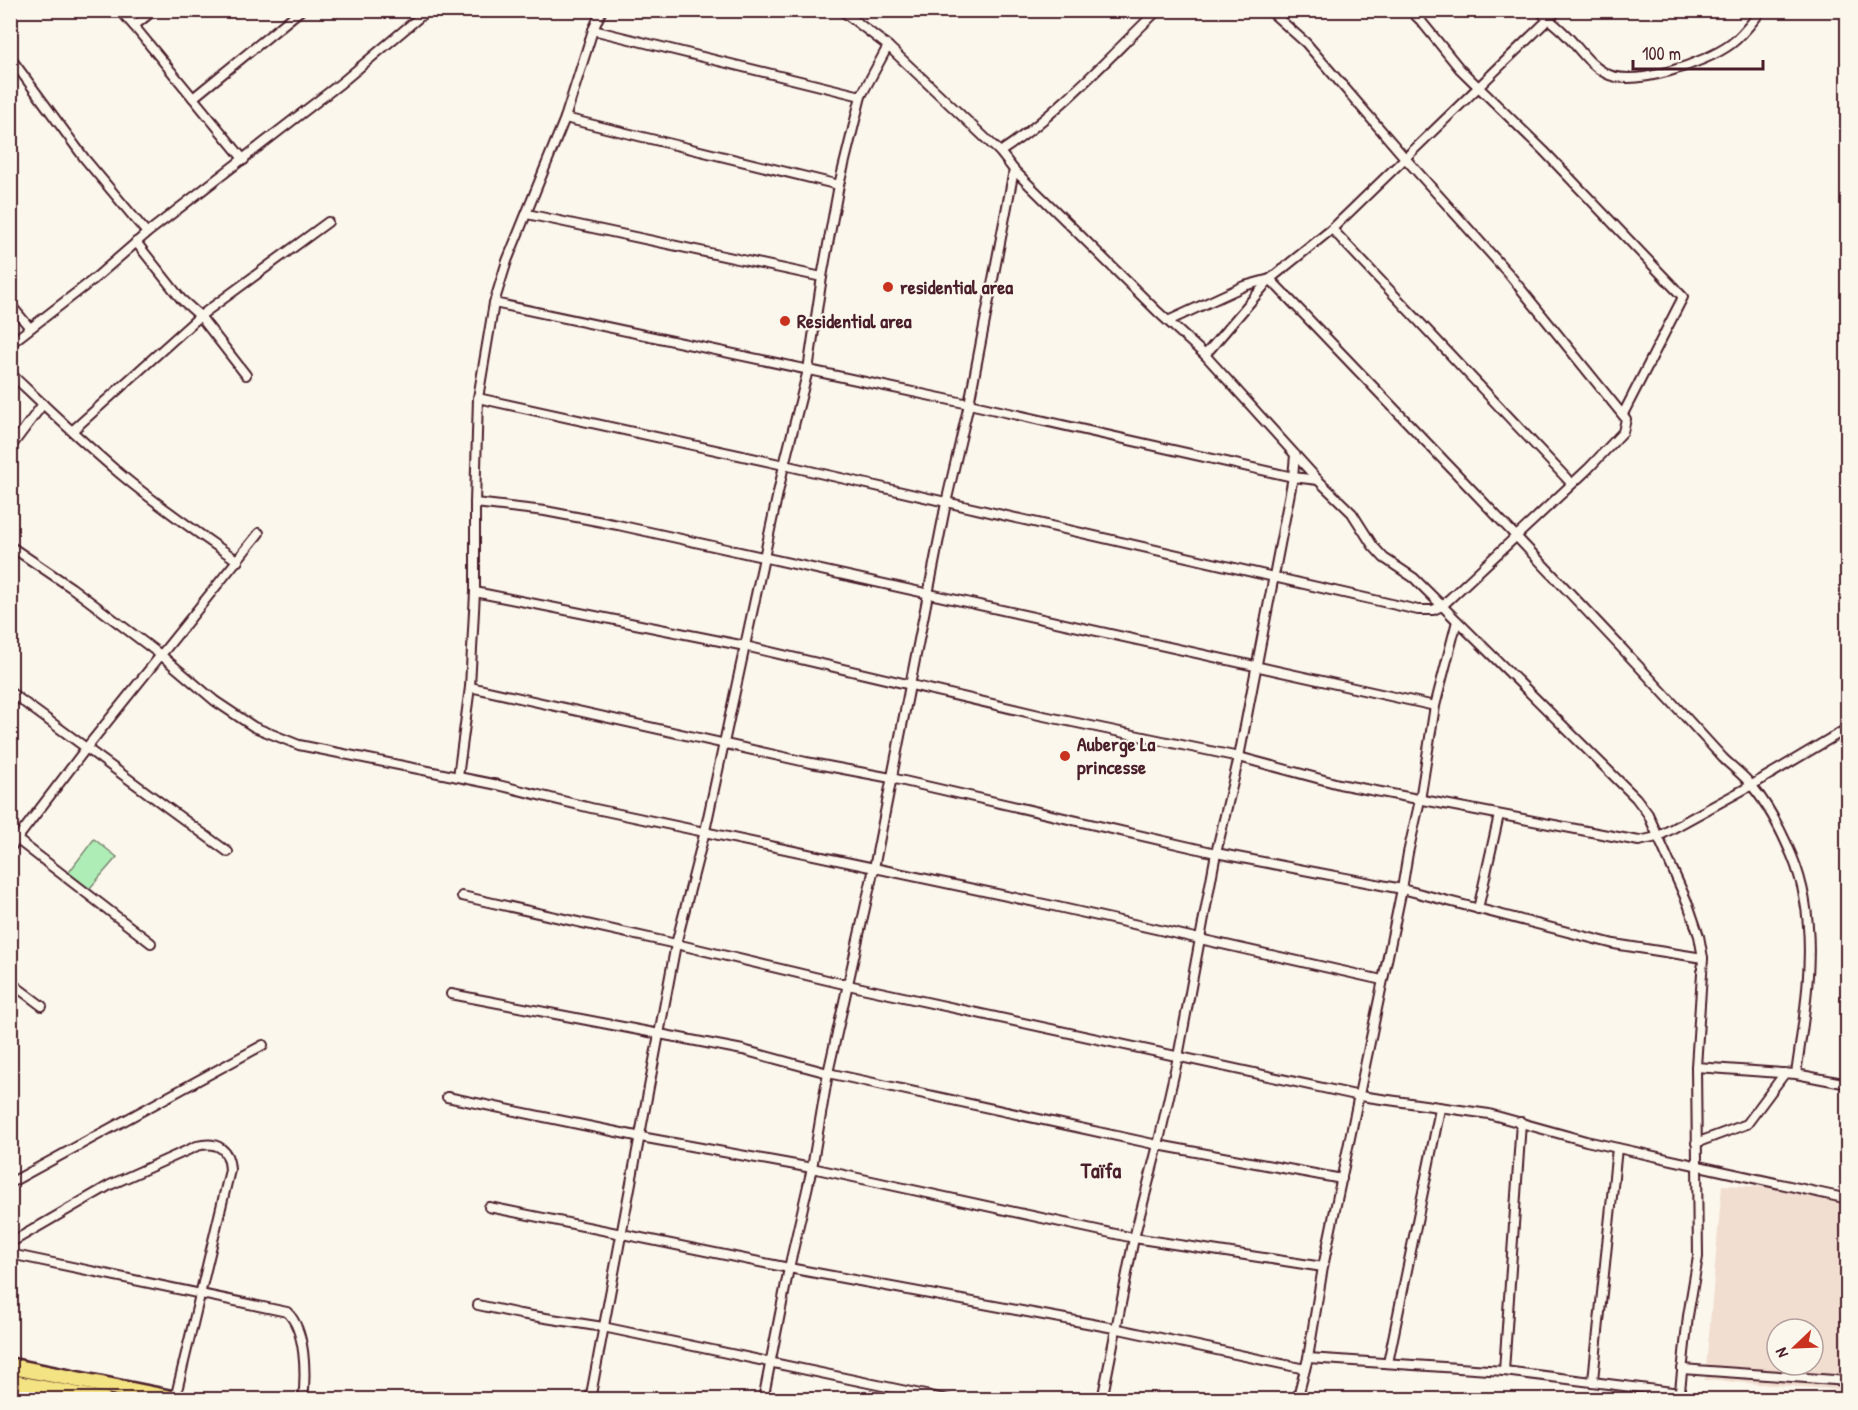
<svg xmlns="http://www.w3.org/2000/svg" width="1858" height="1410" viewBox="0 0 1858 1410" font-family="'Patrick Hand',sans-serif">
<rect width="100%" height="100%" fill="#fbf7ec"/>
<filter id="ink" filterUnits="userSpaceOnUse"><feTurbulence type="fractalNoise" baseFrequency=".0167" numOctaves="2"/><feDisplacementMap in="SourceGraphic" scale="12" xChannelSelector="R" yChannelSelector="G"/><feConvolveMatrix kernelMatrix="1 2 1 2 8 2 1 2 1" color-interpolation-filters="sRGB"/></filter>
<g filter="url(#ink)">
<!-- built -->
<path fill="#f2ded1" fill-rule="evenodd" d="M 1722,1185 L 1843,1190 L 1842,1390 L 1705,1380 ZM 1777,1329 L 1813,1329 L 1813,1365 L 1777,1365 Z"/>
<!-- green -->
<path fill="#aeeeb6" stroke="#7c8670" stroke-width="1.5" d="M 94,839 L 117,857 L 83,896 L 63,880 Z"/>
<g fill="none" stroke-linecap="round" stroke-linejoin="round">
<defs>
<g id="street">
<path d="M 120,10 L 134,26 L 244,160"/>
<path d="M 602,10 L 593,30 L 565,118 L 507,261 L 494,303 L 478,398 L 475,503 L 475,592 L 745,646 L 1039,715 L 1239,757 L 1339,784 L 1639,841 L 1657,837 L 1752,785 L 1848,728"/>
<path d="M 841,10 L 888,46 L 1000,152 L 1014,170 L 1158,312 L 1205,355 L 1318,480 L 1352,513 L 1373,546 L 1384,558 L 1414,578 L 1636,798 L 1648,814 L 1688,904 L 1699,936 L 1703,958 L 1696,1067 L 1698,1257 L 1688,1316 L 1679,1400"/>
<path d="M 1410,10 L 1421,21 L 1460,69 L 1544,151 L 1683,297 L 1623,414"/>
<path d="M 1539,10 C 1546,18 1555,24 1563,32 C 1577,45 1588,64 1605,73 C 1633,89 1707,62 1731,44 C 1743,35 1752,22 1762,10"/>
<path d="M 134,26 L 154,10"/>
<path d="M 593,30 L 861,96"/>
<path d="M 10,57 L 85,159 L 147,233"/>
<path d="M 193,98 L 301,10"/>
<path d="M 565,118 L 839,185"/>
<path d="M 1000,152 C 1058,114 1108,58 1158,10"/>
<path d="M 527,214 L 822,277"/>
<path d="M 1332,229 L 1571,483"/>
<path d="M 136,242 L 181,299 L 200,316 L 246,375"/>
<path d="M 494,303 L 969,404 L 1293,477 L 1318,480"/>
<path d="M 10,304 L 30,328"/>
<path d="M 1168,321 L 1244,286 L 1270,279 C 1391,405 1512,531 1631,658 C 1662,691 1693,725 1723,758 C 1732,767 1744,775 1752,786 C 1769,806 1782,832 1792,856 C 1821,925 1806,1002 1796,1074"/>
<path d="M 10,344 L 94,279 L 147,233 L 341,83 L 428,10"/>
<path d="M 1205,355 L 1270,279 L 1332,229 L 1558,10"/>
<path d="M 10,373 C 46,407 81,441 119,473 C 157,505 198,533 238,561"/>
<path d="M 478,398 L 784,465 L 1418,610 L 1433,610 L 1442,606 L 1588,469 L 1623,432 L 1626,419 L 1508,273 L 1405,158 L 1306,43 L 1269,10"/>
<path d="M 72,431 L 200,316 L 328,222"/>
<path d="M 10,448 L 43,404"/>
<path d="M 475,503 L 545,511 L 618,525 L 1435,706"/>
<path d="M 10,546 L 72,588 L 162,656 L 215,701 L 254,727 L 299,745 L 498,785 L 591,808 L 1049,905 L 1382,980"/>
<path d="M 470,687 L 806,762 L 891,778 L 1216,853 L 1402,889 L 1614,944 L 1703,958"/>
<path d="M 10,692 L 228,852"/>
<path d="M 458,777 L 470,687 L 475,592"/>
<path d="M 10,834 L 151,943"/>
<path d="M 10,848 L 87,747 L 259,533"/>
<path d="M 462,896 L 676,944 L 848,985 L 1360,1096 L 1489,1114 L 1586,1141 L 1848,1199"/>
<path d="M 1478,909 L 1499,815"/>
<path d="M 10,982 L 42,1006"/>
<path d="M 451,994 L 743,1050 L 828,1073 L 1158,1145 L 1342,1179"/>
<path d="M 1696,1067 L 1796,1074 L 1848,1084"/>
<path d="M 447,1097 L 641,1137 L 812,1168 L 1134,1238 L 1323,1267"/>
<path d="M 1696,1143 L 1747,1124 L 1785,1073"/>
<path d="M 10,1183 L 263,1045"/>
<path d="M 489,1207 L 789,1268 L 1114,1328 L 1305,1369"/>
<path d="M 10,1243 L 110,1185 L 197,1146 C 218,1141 229,1149 230,1170 L 175,1399"/>
<path d="M 10,1254 L 287,1312 C 306,1330 306,1374 303,1400"/>
<path d="M 478,1305 L 520,1314 L 603,1327 L 949,1400"/>
<path d="M 1308,1358 L 1504,1371 L 1680,1393"/>
<path d="M 1388,1363 L 1440,1109"/>
<path d="M 1682,1369 L 1848,1381"/>
<path d="M 1504,1371 L 1521,1122"/>
<path d="M 1593,1380 L 1617,1148"/>
<path d="M 590,1400 L 676,944 L 705,831 L 784,465 L 808,370 L 822,277 L 839,185 L 861,96 L 888,46"/>
<path d="M 763,1400 L 789,1268 L 812,1168 L 828,1073 L 874,868 L 946,503 L 969,404 L 1014,170"/>
<path d="M 1102,1400 L 1134,1238 L 1158,1145 L 1178,1057 L 1216,853 L 1239,757 L 1293,477 L 1295,455"/>
<path d="M 1297,1400 L 1308,1358 L 1323,1267 L 1402,889 L 1408,853 L 1420,800 L 1435,706 L 1457,621"/>
</g>
<g id="highway">
<path d="M 10,1366 L 179,1400"/>
<path d="M 10,1382 L 104,1400"/>
</g>
</defs>
<!-- street casing -->
<use href="#street" stroke="#4a1f2b" stroke-width="12"/>
<!-- highway casing -->
<use href="#highway" stroke="#4a1f2b" stroke-width="20"/>
<!-- street -->
<use href="#street" stroke="#fbf7ec" stroke-width="8"/>
<!-- highway -->
<use href="#highway" stroke="#f4e382" stroke-width="15"/>
</g>
</g>
<!-- markers -->
<g fill="#c8321e" stroke="#fbf7ec" stroke-width="2">
<circle cx="888" cy="287" r="6"/>
<circle cx="785" cy="321" r="6"/>
<circle cx="1065" cy="756" r="6"/>
</g>
<g text-anchor="middle" stroke-width="4.5" stroke-linejoin="round" paint-order="stroke">
<!-- poi labels -->
<g font-size="20" font-weight="bold" fill="#4a1f2b" stroke="#fbf7ec" text-anchor="start">
<text x="900" y="294">residential area</text>
<text x="797" y="328">Residential area</text>
<text x="1077" y="751">Auberge La<tspan x="1077" dy="23">princesse</tspan></text>
</g>
<!-- quarter labels -->
<g font-size="22" font-weight="bold" fill="#4a1f2b" stroke="#fbf7ec">
<text x="1101" y="1178">Taïfa</text>
</g>
</g>
<!-- margin -->
<rect width="1858" height="1410" fill="none" stroke="#fbf7ec" stroke-width="36"/>
<rect x="18" y="18" width="1822" height="1374" fill="none" stroke="#4a1f2b" stroke-width="2" filter="url(#ink)"/>
<!-- north arrow -->
<g transform="translate(1795 1347) rotate(247)"><circle r="28" fill="#fbf7ec" stroke="#b4a19f" stroke-width="1.5"/>
<path d="M0-4.5L10 22L0 15L-10 22Z" fill="#c8321e"/>
<text y="-9" font-size="16" font-weight="bold" text-anchor="middle" fill="#4a1f2b">N</text>
</g>
<!-- scale -->
<path d="M1633 60v9h130v-9" fill="none" stroke="#4a1f2b" stroke-width="3"/>
<text x="1642" y="60" font-size="18" fill="#4a1f2b" stroke="#fbf7ec" stroke-width="4.5" paint-order="stroke">100 m</text>
</svg>
